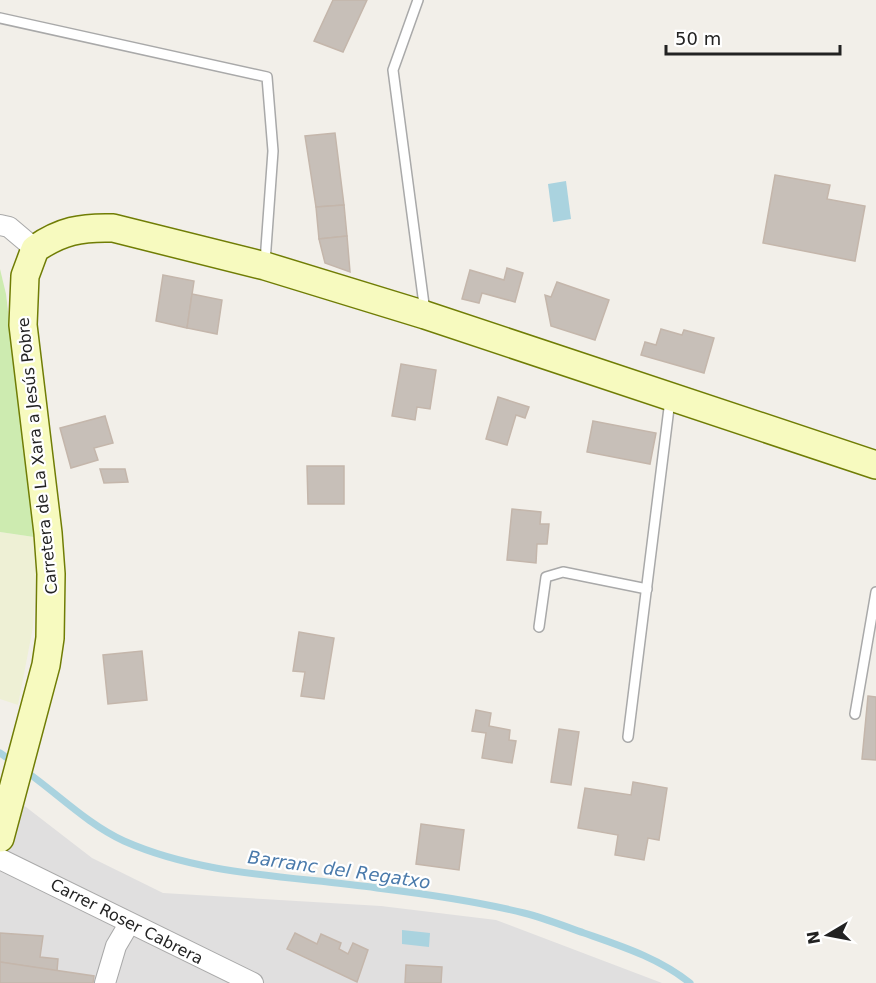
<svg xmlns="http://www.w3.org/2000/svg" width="876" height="983" viewBox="0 0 876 983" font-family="'DejaVu Sans',sans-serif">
<rect width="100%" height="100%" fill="#f2efe9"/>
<!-- residential -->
<path fill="#e0dfdf" d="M 0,787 L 92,858 L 163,893 L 381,906 L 496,920 L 662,983 L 0,983 Z"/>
<!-- farmland -->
<path fill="#eef0d5" d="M 0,532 L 34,537 L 36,578 L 33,627 L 18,705 L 0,699 Z"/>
<!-- grass -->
<path fill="#cdebb0" d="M 0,269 L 6,294 L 34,537 L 0,532 Z"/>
<!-- water -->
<g fill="#aad3df">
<path d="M 566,181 L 571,219 L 553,222 L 548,184 Z"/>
<path d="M 402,930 L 430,933 L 429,947 L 402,944 Z"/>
</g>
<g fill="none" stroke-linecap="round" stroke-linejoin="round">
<!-- stream -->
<g stroke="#aad3df" stroke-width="7">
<path d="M 0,753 L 13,762"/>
<path d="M 24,770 C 57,793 87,824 124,841 C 203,876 292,876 377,888 C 426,894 476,901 524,913 C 544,918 564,926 584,933 C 621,946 659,958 690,983"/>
</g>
</g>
<!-- building -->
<g fill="#c7bfb8" stroke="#c4b6ab" stroke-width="1.5">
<path d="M 333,0 L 367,0 L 343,52 L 314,41 Z"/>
<path d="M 335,133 L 344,205 L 316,207 L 305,136 Z"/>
<path d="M 775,175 L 830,185 L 827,199 L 865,206 L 855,261 L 763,243 Z"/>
<path d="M 344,205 L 347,236 L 319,239 L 316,207 Z"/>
<path d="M 347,236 L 350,272 L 325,263 L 319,239 Z"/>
<path d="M 507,268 L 523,273 L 515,302 L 482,293 L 479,303 L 462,299 L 470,270 L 504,280 Z"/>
<path d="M 163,275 L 194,281 L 187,328 L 156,321 Z"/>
<path d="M 557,282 L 609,300 L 595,340 L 551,326 L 545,295 L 551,297 Z"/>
<path d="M 192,294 L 222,300 L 217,334 L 187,328 Z"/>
<path d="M 661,329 L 682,335 L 684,330 L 714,338 L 704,373 L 641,355 L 645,342 L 656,345 Z"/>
<path d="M 401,364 L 436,370 L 430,409 L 417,407 L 415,420 L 392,416 Z"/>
<path d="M 498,397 L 529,407 L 525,418 L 516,415 L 507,445 L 486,439 Z"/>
<path d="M 105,416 L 113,443 L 94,448 L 98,460 L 71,468 L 60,428 Z"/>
<path d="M 593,421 L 656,433 L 650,464 L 587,452 Z"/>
<path d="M 307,466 L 344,466 L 344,504 L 308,504 Z"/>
<path d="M 100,469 L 125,469 L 128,482 L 104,483 Z"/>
<path d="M 512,509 L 541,512 L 540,524 L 549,524 L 547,544 L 537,544 L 536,563 L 507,560 Z"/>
<path d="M 299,632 L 334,638 L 324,699 L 301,696 L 305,672 L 293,671 Z"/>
<path d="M 142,651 L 147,700 L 108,704 L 103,655 Z"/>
<path d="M 868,696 L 876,697 L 876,760 L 862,759 Z"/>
<path d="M 476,710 L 491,713 L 489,726 L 510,730 L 509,740 L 516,741 L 512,763 L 482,758 L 486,733 L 472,731 Z"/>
<path d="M 559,729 L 579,732 L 571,785 L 551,782 Z"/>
<path d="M 633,782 L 667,788 L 659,840 L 648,838 L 644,860 L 615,855 L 618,835 L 578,828 L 585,788 L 631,795 Z"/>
<path d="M 421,824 L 464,830 L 459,870 L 416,864 Z"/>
<path d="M 0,933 L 43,936 L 40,957 L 58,959 L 57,971 L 0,962 Z"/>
<path d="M 295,933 L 317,944 L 321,934 L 341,943 L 339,949 L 348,954 L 353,943 L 368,950 L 357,982 L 287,949 Z"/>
<path d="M 0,962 L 94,976 L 93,983 L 0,983 Z"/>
<path d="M 406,965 L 442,967 L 441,983 L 405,983 Z"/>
</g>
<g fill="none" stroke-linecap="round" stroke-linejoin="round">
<defs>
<g id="lane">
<path d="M 418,0 L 393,70 L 425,312"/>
<path d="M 0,18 L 267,77 L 273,151 L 265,262"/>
<path d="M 539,627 L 546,577 L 563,572 L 647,589"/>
<path d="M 855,714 L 876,592"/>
<path d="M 628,737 L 670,400"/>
</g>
<g id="street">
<path d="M 0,225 L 9,227 L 35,249"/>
<path d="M 0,859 L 253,983"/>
<path d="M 105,983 L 116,946 L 129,924"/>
</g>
<path id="secondary" d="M 0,838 L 46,665 L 50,638 L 51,574 L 48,533 L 23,325 L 25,276 L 35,249 C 61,231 81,227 113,228 L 265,266 L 425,315 L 876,465"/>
</defs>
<!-- lane casing -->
<use href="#lane" stroke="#a9a9a9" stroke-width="12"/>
<!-- street casing -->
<use href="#street" stroke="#a9a9a9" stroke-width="22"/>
<!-- secondary casing -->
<use href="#secondary" stroke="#707d05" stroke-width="30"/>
<!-- lane -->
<use href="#lane" stroke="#fff" stroke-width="9"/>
<!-- street -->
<use href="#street" stroke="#fff" stroke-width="20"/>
<!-- secondary -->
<use href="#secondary" stroke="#f7fabf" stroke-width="27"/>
</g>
<g text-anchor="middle" stroke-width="4.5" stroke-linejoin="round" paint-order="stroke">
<!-- street labels -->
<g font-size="16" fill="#222" stroke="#fff">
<text transform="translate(37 456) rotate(-96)" y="6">Carretera de La Xara a Jesús Pobre</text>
<text transform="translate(127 921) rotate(27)" y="6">Carrer Roser Cabrera</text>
</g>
<!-- water labels -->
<g font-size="18" font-style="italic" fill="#4a7aab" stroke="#fff">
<text transform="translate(339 870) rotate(8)" y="6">Barranc del Regatxo</text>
</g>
</g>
<!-- north arrow -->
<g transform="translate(828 935) rotate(260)" stroke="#ffffff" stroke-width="4.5" paint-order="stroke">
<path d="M0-4.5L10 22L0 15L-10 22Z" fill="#222222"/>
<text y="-9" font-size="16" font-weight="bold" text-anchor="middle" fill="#222222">N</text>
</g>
<!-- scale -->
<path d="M666 45v9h174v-9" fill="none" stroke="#222222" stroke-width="3"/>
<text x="675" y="45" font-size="18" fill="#222222" stroke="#ffffff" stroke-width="4.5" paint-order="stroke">50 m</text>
</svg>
